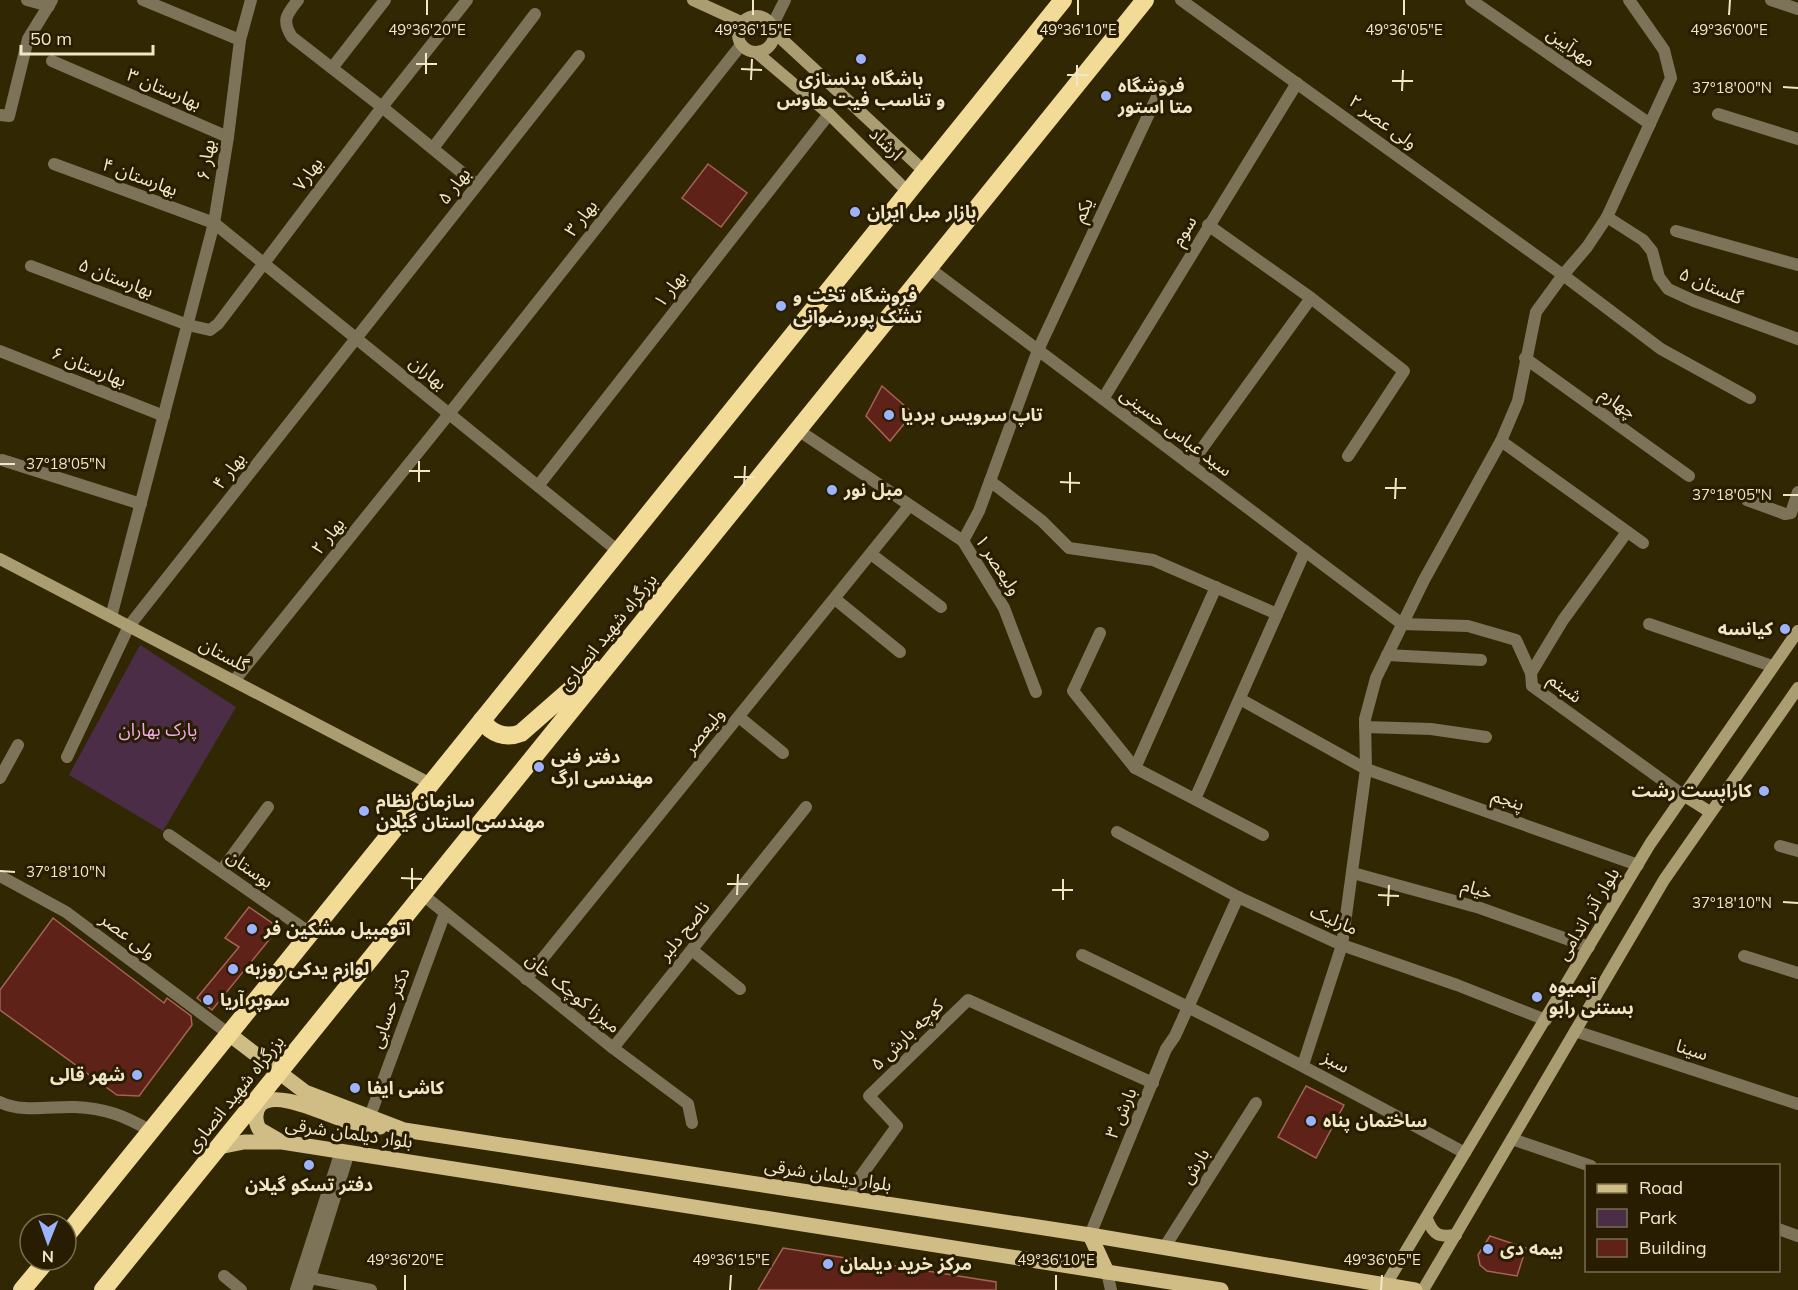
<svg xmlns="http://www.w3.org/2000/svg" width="1798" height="1290" viewBox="0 0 1798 1290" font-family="Mulish,'Noto Sans Arabic',sans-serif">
<rect width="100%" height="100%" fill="#322703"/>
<!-- green -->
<path fill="#4c2d48" d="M 140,645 L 236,707 L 163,831 L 69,775 Z"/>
<!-- building -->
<g fill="#5e2219" stroke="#a56256" stroke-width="1.5">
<path d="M 708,164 L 747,193 L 721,227 L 682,198 Z"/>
<path d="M 882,386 L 913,413 L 890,441 L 866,416 Z"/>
<path d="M 249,907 L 272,923 L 273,935 L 212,1010 L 197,998 L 239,947 L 225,938 Z"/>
<path d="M 53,918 L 164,1003 L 167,998 L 191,1016 L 192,1025 L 139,1096 L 117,1095 L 0,1010 L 0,990 Z"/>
<path d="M 1306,1086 L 1344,1105 L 1316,1158 L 1278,1137 Z"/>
<path d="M 1490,1236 L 1526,1248 L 1517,1276 L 1487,1271 L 1480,1265 L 1478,1255 Z"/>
<path d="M 783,1248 L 996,1282 L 996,1290 L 758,1290 Z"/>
</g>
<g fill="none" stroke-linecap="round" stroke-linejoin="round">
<!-- street -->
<g stroke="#7c7358" stroke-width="12">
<path d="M 27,0 L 49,6"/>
<path d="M 143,0 L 240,40"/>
<path d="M 298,0 C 287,14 281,20 292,37 L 382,107 L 477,185"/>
<path d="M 1181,0 L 1563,275 L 1661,349 L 1750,398"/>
<path d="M 1471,0 L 1650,124"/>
<path d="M 1771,0 L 1798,9"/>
<path d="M 772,26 L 785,0"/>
<path d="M 52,61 L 228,137"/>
<path d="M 332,68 L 385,0"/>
<path d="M 1718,114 L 1798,139"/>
<path d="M 0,115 L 9,116 L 28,39 L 52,0"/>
<path d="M 433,148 L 535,14"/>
<path d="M 54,164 L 214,223 L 618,551"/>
<path d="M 1607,217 L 1643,240 L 1652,251 L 1659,277 L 1668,289 L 1694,301 L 1798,339"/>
<path d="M 1208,225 L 1311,298 L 1404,371 L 1348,456"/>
<path d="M 1676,231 L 1798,265"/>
<path d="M 31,266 L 188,325 L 210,330 L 218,324 L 382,107 L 467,0"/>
<path d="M 929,268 L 1402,624 L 1468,626 L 1516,640 L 1531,673 L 1532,686 L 1683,795"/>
<path d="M 0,351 L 164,416"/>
<path d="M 1525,358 L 1689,476"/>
<path d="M 1103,399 L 1297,83"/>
<path d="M 798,430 L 963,541 L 1004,608 L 1036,692"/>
<path d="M 1501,441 L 1643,543"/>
<path d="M 2,460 L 141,504"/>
<path d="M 1190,465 L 1311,298"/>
<path d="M 990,481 L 1042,521 L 1069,548 L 1153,560 L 1277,614"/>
<path d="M 538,486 L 829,114"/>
<path d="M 1747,500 L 1785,514 L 1791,513 L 1798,492"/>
<path d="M 963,541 L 979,511 L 1038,350 L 1162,86"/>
<path d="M 871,554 L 941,607"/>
<path d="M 835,599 L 900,652"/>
<path d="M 111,617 L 214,223 L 228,137 L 240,40 L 251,0"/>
<path d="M 1649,624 L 1772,666"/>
<path d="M 1100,633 L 1073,691 L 1135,768 L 1263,835"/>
<path d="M 1387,655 L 1481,660"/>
<path d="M 1531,673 L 1563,620 L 1627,532"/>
<path d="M 234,681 L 449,414 L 741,45"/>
<path d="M 1240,699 L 1366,769 L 1638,865"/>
<path d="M 739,717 L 783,753"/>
<path d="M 1365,727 L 1431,729 L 1486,737"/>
<path d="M 67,757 L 129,626 L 579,56"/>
<path d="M 1135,768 L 1216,587"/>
<path d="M 0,778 L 18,745"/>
<path d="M 1195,799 L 1305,551"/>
<path d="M 1117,832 L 1238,897 L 1342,945 L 1457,985 L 1546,1020"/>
<path d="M 169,835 L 310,933"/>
<path d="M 1780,846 L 1798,851"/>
<path d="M 221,871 L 268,807"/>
<path d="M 1353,873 L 1480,908 L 1589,947"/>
<path d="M 0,876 L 66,912 L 229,1034"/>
<path d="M 423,895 L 613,1048 L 688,1104 L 692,1123"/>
<path d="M 692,950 L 740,989"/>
<path d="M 1082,955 C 1212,1017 1338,1084 1465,1153"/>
<path d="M 1744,956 L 1798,973"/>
<path d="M 526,979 L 909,506"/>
<path d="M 1575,1031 L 1798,1104"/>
<path d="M 613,1048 L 806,807"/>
<path d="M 1303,1065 L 1342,945 L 1366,769 L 1365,719 L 1376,678 L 1424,580 L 1501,441 L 1518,401 L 1536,312 L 1563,275 L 1587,247 L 1607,217 L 1671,78 L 1664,50 L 1629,0"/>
<path d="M 0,1102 C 21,1113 52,1106 75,1107 C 105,1108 125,1116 151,1131"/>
<path d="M 370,1116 L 445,913"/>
<path d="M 1512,1139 L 1591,1166"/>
<path d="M 845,1198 L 897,1126 L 869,1096 L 968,1000 L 1153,1083"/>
<path d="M 1778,1229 L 1798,1236"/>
<path d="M 1090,1235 L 1166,1049 L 1175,1036 L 1238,897"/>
<path d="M 1164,1248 L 1256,1103"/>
<path d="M 1107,1272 L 1111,1290"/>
<path d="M 224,1276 L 241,1290"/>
<path d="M 310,1278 L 371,1290"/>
<path d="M 296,1290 L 341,1151"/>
<path d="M 306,1290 L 349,1152"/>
</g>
<!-- secondary -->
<g stroke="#ab9d72" stroke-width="12">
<path d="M 693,0 L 741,22"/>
<circle cx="756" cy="34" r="18"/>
<path d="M 774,32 L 924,171"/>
<path d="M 756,52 L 829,114 L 908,192"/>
<path d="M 0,559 L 431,784"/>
<path d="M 1683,795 L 1710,812"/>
<path d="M 1427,1219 C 1434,1236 1439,1237 1456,1235"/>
<path d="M 1385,1286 L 1650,844 L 1798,631"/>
<path d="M 1423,1290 L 1664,880 L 1798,688"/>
</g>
<!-- primary -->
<g stroke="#d0bd86" stroke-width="15">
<path d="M 229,1034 L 305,1092 L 404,1130 L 1090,1235 L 1415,1290"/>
<path d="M 278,1140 L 259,1129 C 255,1121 254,1114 259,1106 C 274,1087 328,1116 348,1121 C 359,1124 369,1125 380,1127"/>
<path d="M 219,1147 L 244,1142 L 282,1142 L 1221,1290"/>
<path d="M 1090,1235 L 1107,1272"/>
</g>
<!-- highway -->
<g stroke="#f2db97" stroke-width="18">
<path d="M 482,720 C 491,734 506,739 521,733 L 594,669"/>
<path d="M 66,1236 L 1063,0"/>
<path d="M 22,1290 L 47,1260"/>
<path d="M 103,1290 L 1145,0"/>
</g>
</g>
<!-- ticks -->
<path fill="none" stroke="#f1e6c5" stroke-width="2" d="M 427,15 L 427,0M 753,15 L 753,0M 1078,15 L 1078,0M 1404,15 L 1404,0M 1729,15 L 1730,0M 416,64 L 437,64M 741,69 L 762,70M 426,74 L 426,53M 1067,75 L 1088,75M 751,80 L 752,59M 1392,81 L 1413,81M 1077,86 L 1077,65M 1783,87 L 1798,88M 1402,91 L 1403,70M 0,464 L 15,464M 409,471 L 430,471M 734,477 L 755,477M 419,482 L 419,461M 1060,482 L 1080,483M 744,487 L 745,466M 1385,488 L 1406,488M 1070,493 L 1070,472M 1783,495 L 1798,495M 1395,499 L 1396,478M 0,871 L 15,872M 401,878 L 422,879M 727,884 L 748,884M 412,889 L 412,868M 1052,890 L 1073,890M 737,895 L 738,874M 1378,895 L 1399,896M 1063,900 L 1063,879M 1783,902 L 1798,903M 1388,906 L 1389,885M 405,1290 L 405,1275M 730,1290 L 731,1275M 1056,1290 L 1056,1275M 1381,1290 L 1382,1275"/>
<!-- markers -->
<g fill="#9eb3fd" stroke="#281d00" stroke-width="2">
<circle cx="861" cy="59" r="6"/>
<circle cx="1106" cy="96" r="6"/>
<circle cx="855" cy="212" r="6"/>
<circle cx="781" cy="306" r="6"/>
<circle cx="889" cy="415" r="6"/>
<circle cx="832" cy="490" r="6"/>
<circle cx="1785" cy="629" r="6"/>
<circle cx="539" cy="767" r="6"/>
<circle cx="1764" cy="791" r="6"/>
<circle cx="364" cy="811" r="6"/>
<circle cx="252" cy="929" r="6"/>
<circle cx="233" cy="969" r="6"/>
<circle cx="1537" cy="997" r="6"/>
<circle cx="208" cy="1000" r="6"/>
<circle cx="137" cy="1075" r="6"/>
<circle cx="355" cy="1088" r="6"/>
<circle cx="1311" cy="1121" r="6"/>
<circle cx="309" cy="1165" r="6"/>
<circle cx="1488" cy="1249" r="6"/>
<circle cx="828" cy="1264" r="6"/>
</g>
<g text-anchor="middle" stroke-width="6" stroke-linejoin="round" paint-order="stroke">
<!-- street labels -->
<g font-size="18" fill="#f1e6c5" stroke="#281d00">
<text transform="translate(1571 47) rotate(35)" y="6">مهرآیین</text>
<text transform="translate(164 89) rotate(23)" y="6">بهارستان ۳</text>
<text transform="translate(1383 122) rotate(36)" y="6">ولی عصر ۲</text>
<text transform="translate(886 144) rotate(44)" y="6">ارشاد</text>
<text transform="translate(206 160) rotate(-81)" y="6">بهار ۶</text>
<text transform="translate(308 174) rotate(-53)" y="6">بهار۷</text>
<text transform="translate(140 177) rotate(20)" y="6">بهارستان ۴</text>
<text transform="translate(454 186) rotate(-52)" y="6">بهار ۵</text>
<text transform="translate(1083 210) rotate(-65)" y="6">یکم</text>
<text transform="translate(581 218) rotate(-52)" y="6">بهار ۳</text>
<text transform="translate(1184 231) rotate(-59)" y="6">سوم</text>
<text transform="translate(116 278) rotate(21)" y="6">بهارستان ۵</text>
<text transform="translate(1711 286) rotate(23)" y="6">گلستان ۵</text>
<text transform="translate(670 289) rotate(-52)" y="6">بهار ۱</text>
<text transform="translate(89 367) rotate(22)" y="6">بهارستان ۶</text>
<text transform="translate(428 373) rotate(39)" y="6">بهاران</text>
<text transform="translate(1618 403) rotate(36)" y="6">چهارم</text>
<text transform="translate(1176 432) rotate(37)" y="6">سید عباس حسینی</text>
<text transform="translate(229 471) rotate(-52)" y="6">بهار ۴</text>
<text transform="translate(328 536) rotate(-51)" y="6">بهار ۲</text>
<text transform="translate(998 565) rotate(57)" y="6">ولیعصر ۱</text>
<text transform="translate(608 632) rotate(-51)" y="6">بزرگراه شهید انصاری</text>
<text transform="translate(224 655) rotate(28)" y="6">گلستان</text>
<text transform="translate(1565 688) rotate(37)" y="6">شبنم</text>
<text transform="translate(704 731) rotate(-51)" y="6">ولیعصر</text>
<text transform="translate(1508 800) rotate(19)" y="6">پنجم</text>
<text transform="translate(250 869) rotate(35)" y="6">بوستان</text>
<text transform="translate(1477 889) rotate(17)" y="6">خیام</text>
<text transform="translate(1588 914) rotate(-59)" y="6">بلوار آذر اندامی</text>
<text transform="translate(1334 920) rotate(23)" y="6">مارلیک</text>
<text transform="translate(684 931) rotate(-51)" y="6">ناصح دلبر</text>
<text transform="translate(128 936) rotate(37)" y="6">ولی عصر</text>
<text transform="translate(573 993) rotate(39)" y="6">میرزا کوچک خان</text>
<text transform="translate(390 1008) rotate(-70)" y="6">دکتر حسابی</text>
<text transform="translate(907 1035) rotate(-44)" y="6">کوچه بارش ۵</text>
<text transform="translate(1692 1050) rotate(18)" y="6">سینا</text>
<text transform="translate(1336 1062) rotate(28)" y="6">سبز</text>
<text transform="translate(235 1094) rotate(-51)" y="6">بزرگراه شهید انصاری</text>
<text transform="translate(1121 1113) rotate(-67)" y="6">بارش ۳</text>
<text transform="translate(349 1133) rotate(8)" y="6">بلوار دیلمان شرقی</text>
<text transform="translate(1195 1166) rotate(-58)" y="6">بارش</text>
<text transform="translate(828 1175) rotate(9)" y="6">بلوار دیلمان شرقی</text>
</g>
<!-- poi labels -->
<g font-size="18" font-weight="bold" fill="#f1e6c5" stroke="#281d00" text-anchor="start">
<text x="861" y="85" text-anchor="middle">باشگاه بدنسازی<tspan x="861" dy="21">و تناسب فیت هاوس</tspan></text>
<text x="1118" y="92">فروشگاه<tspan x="1118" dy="21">متا استور</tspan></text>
<text x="867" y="218">بازار مبل ایران</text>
<text x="793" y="302">فروشگاه تخت و<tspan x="793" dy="21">تشک پوررضوانی</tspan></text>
<text x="901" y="421">تاپ سرویس بردیا</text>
<text x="844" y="496">مبل نور</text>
<text x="1773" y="635" text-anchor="end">کیانسه</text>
<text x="551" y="763">دفتر فنی<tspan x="551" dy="21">مهندسی ارگ</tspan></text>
<text x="1752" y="797" text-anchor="end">کاراپست رشت</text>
<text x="376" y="807">سازمان نظام<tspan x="376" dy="21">مهندسی استان گیلان</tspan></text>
<text x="264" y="935">اتومبیل مشکین فر</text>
<text x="245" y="975">لوازم یدکی روزبه</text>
<text x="1549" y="993">آبمیوه<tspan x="1549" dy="21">بستنی رابو</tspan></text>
<text x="220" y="1006">سوپر آریا</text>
<text x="125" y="1081" text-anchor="end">شهر قالی</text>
<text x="367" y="1094">کاشی ایفا</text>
<text x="1323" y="1127">ساختمان پناه</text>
<text x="309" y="1191" text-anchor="middle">دفتر تسکو گیلان</text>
<text x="1500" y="1255">بیمه دی</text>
<text x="840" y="1270">مرکز خرید دیلمان</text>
</g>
<!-- park labels -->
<g font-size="18" fill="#f1abe8" stroke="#281d00">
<text x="158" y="736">پارک بهاران</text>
</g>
</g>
<g font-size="15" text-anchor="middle" fill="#f1e6c5" stroke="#281d00" stroke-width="6" stroke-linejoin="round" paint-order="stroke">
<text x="427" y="35">49°36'20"E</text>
<text x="753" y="35">49°36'15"E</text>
<text x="1078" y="35">49°36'10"E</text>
<text x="1404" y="35">49°36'05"E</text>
<text x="1729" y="35">49°36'00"E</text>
<text x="1732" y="93">37°18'00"N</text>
<text x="66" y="469">37°18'05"N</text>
<text x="1732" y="500">37°18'05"N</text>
<text x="66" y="877">37°18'10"N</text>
<text x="1732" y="908">37°18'10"N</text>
<text x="405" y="1265">49°36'20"E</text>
<text x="731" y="1265">49°36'15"E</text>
<text x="1056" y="1265">49°36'10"E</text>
<text x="1382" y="1265">49°36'05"E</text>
</g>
<!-- legend -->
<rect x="1585" y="1164" width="195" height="108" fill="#281d00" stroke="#786d4f" stroke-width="1.5"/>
<rect x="1597" y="1184" width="30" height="9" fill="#d0bd86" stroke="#786d4f" stroke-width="1.5"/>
<text x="1639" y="1194" font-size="18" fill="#f1e6c5">Road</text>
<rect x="1597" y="1209" width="30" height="18" fill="#4c2d48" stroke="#786d4f" stroke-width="1.5"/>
<text x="1639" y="1224" font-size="18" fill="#f1e6c5">Park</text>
<rect x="1597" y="1239" width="30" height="18" fill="#5e2219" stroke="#786d4f" stroke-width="1.5"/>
<text x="1639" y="1254" font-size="18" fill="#f1e6c5">Building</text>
<!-- north arrow -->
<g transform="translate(48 1242) rotate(181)"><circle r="28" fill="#281d00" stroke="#786d4f" stroke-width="1.5"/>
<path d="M0-4.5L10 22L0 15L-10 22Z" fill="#9eb3fd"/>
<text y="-9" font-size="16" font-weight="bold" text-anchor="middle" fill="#f1e6c5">N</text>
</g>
<!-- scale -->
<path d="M21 45v9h132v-9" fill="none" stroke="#f1e6c5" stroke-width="3"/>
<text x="30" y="45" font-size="18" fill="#f1e6c5" stroke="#281d00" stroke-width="4.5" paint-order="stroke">50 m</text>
</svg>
